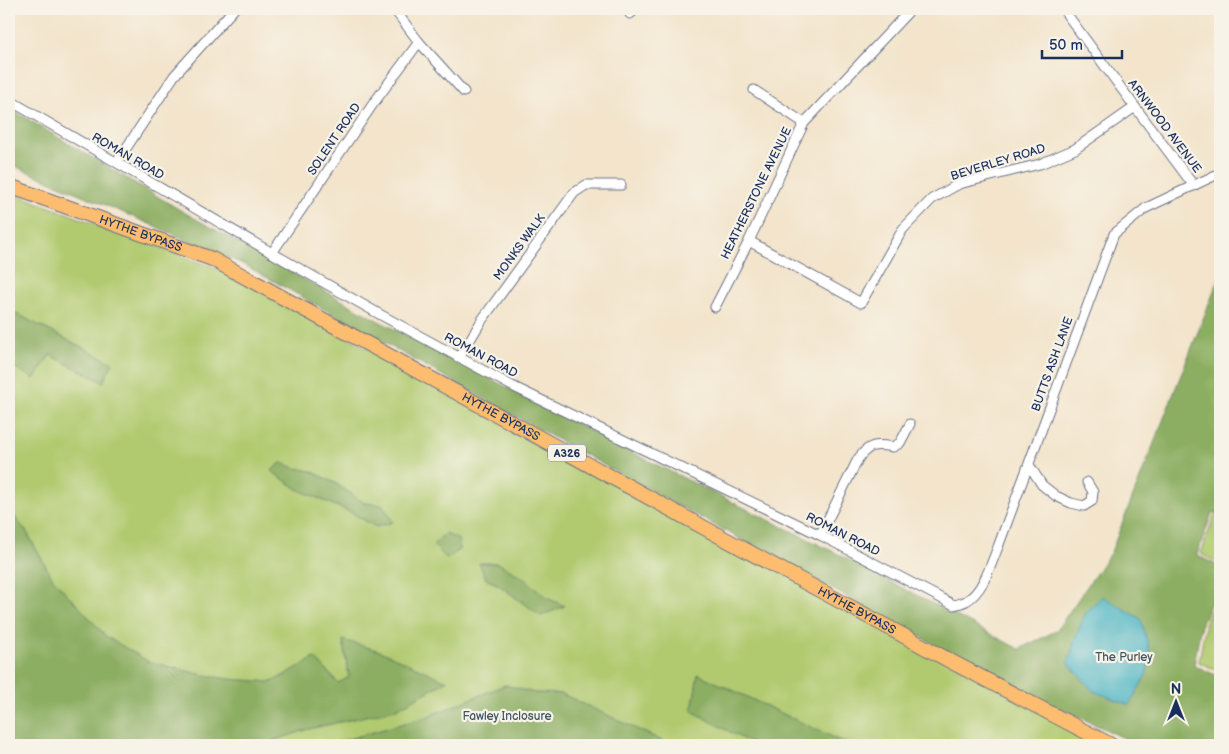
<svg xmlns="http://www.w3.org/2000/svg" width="1229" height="754" viewBox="0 0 1229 754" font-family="'Balsamiq Sans',sans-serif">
<rect width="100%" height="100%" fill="#f7f3e8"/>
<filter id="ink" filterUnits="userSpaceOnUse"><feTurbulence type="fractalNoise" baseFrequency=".02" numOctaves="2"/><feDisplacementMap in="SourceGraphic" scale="10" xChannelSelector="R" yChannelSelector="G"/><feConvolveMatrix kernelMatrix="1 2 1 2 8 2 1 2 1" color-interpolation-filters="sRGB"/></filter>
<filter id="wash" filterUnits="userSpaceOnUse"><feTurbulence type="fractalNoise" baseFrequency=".0096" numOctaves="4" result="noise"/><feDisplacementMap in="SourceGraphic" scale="20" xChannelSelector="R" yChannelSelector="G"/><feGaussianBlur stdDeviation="1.12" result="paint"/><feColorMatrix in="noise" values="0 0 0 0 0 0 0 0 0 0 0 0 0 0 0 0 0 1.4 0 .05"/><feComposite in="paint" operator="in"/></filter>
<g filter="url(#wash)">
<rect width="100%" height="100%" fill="#f3e4cb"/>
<!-- green -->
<g fill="#b1ca70" stroke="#667c67" fill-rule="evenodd">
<path d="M 9,192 L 224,271 L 1106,745 L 849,745 L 698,674 L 692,711 L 754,745 L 671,745 L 562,694 L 534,693 L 505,685 L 426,717 L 328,745 L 260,745 L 309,729 L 396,709 L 447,681 L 343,641 L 349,678 L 338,683 L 315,658 L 272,682 L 228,679 L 199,674 L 149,662 L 107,637 L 53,579 L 26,531 L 9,510 L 9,364 L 34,378 L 50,355 L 103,382 L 113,363 L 9,310 ZM 281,463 L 295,468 L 311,471 L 335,483 L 364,503 L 383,505 L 376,527 L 352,513 L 299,490 L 272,471 ZM 480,563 L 498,563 L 525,579 L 547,598 L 564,606 L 524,604 L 499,585 L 486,579 Z"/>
<path d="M 1215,513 L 1220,513 L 1220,564 L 1201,554 Z"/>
<path d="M 1220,589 L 1220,672 L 1199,662 L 1206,622 Z"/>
</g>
<!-- forest -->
<g fill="#8cae62" stroke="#546e60">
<path d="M 9,108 L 187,214 L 377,320 L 649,461 L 836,553 L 1019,649 L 1056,631 L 1111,552 L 1220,276 L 1220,511 L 1212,513 L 1197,555 L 1220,567 L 1220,582 L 1201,625 L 1194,665 L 1220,677 L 1220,745 L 1139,745 L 1000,680 L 578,451 L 243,264 L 19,168 L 9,162 Z"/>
<path d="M 9,310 L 113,363 L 103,382 L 50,355 L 34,379 L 9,364 Z"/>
<path d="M 281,463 L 295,468 L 311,471 L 335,483 L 364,503 L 383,505 L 393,522 L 376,527 L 352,513 L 299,490 L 271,471 Z"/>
<path d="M 9,510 L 26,531 L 53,579 L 107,637 L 149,662 L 199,674 L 228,679 L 272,682 L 315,658 L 338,683 L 349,677 L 343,640 L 380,651 L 447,681 L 396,709 L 309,729 L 260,745 L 9,745 Z"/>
<path d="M 445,533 L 459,540 L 459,550 L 447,559 L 433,545 Z"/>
<path d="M 479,563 L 498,563 L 525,579 L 547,598 L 565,606 L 541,616 L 499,585 L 486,579 Z"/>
<path d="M 698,674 L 849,745 L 754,745 L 692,711 Z"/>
<path d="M 505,685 L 534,693 L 562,694 L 671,745 L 328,745 L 426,717 Z"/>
</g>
<!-- water -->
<path fill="#46b2c3" stroke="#307090" d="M 1102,596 L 1141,619 L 1151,655 L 1146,676 L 1129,705 L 1093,691 L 1068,663 L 1075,639 L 1085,614 Z"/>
</g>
<g filter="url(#ink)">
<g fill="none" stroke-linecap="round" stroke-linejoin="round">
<defs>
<g id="street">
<path d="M 394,9 L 419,42 L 464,92"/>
<path d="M 1063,9 L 1135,107 L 1194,186"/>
<path d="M 630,14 L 636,9"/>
<path d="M 754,90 L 804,123"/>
<path d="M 9,100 L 272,253 L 381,315 L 512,386 L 820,535 L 954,605 C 958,604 962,603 966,601 C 983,592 991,564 998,547 L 1114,234 L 1146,208 L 1220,173"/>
<path d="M 117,162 L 174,76 L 234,9"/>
<path d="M 749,241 L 861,303 L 903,229 L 932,199 L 959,184 L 1040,164 L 1075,149 L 1135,107"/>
<path d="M 272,253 L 373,104 L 419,42"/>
<path d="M 715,307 L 749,241 L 804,123 L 911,9"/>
<path d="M 459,358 L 482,320 L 574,193 L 586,185 L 621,185"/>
<path d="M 1029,465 L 1042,485 L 1056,496 L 1071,503 L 1084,506 L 1092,501 L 1093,492 L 1087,482"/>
<path d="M 820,535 L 858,459 C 869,444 875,444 893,447 L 900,443 L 910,424"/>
</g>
<g id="primary">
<path id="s1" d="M 9,186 L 212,259 L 714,533 L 954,663 L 1111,745"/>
</g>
</defs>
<!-- street casing -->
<use href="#street" stroke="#676e84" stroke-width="11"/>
<!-- primary casing -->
<use href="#primary" stroke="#676e84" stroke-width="16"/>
<!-- street -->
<use href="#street" stroke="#fff" stroke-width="9"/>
<!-- primary -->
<use href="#primary" stroke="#fcbd6f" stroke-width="14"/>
</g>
</g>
<g text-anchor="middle" stroke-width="4.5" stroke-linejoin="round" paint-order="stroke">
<!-- shield labels -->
<rect fill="#f7f3e8" stroke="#5d6a87" stroke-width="1" x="548" y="444.5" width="38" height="17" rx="4"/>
<g font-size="11" font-weight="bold" fill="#1b2f5e">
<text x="567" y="457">A326</text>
</g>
<!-- street labels -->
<g font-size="12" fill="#1b2f5e" stroke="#f7f3e8">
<text transform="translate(1165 126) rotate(53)" y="4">ARNWOOD AVENUE</text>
<text transform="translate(334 139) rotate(-56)" y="4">SOLENT ROAD</text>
<text transform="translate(128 156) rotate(30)" y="4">ROMAN ROAD</text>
<text transform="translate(998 162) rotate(-17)" y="4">BEVERLEY ROAD</text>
<text transform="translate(756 193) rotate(-64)" y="4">HEATHERSTONE AVENUE</text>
<text dy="4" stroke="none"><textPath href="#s1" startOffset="140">HYTHE BYPASS</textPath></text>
<text transform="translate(519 247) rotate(-54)" y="4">MONKS WALK</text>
<text transform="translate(481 355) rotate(28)" y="4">ROMAN ROAD</text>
<text transform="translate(1052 364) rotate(-70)" y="4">BUTTS ASH LANE</text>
<text dy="4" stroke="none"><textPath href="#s1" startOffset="545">HYTHE BYPASS</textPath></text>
<text transform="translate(843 534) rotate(27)" y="4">ROMAN ROAD</text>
<text dy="4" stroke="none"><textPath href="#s1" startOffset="950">HYTHE BYPASS</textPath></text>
</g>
<!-- park labels -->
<g font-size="12" fill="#405662" stroke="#f7f3e8">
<text x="1124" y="661">The Purley</text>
<text x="507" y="720">Fawley Inclosure</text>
</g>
</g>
<!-- margin -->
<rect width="1229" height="754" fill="none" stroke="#f7f3e8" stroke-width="30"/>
<!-- north arrow -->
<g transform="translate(1176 702)" stroke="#f7f3e8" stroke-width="4" paint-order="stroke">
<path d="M0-4L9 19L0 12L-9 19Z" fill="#1b2f5e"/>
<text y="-8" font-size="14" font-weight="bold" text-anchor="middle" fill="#1b2f5e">N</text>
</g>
<!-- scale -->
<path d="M1042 50v8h80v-8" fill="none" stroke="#1b2f5e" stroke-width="2.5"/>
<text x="1049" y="50" font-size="15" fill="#1b2f5e" stroke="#f7f3e8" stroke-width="4" paint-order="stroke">50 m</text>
</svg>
